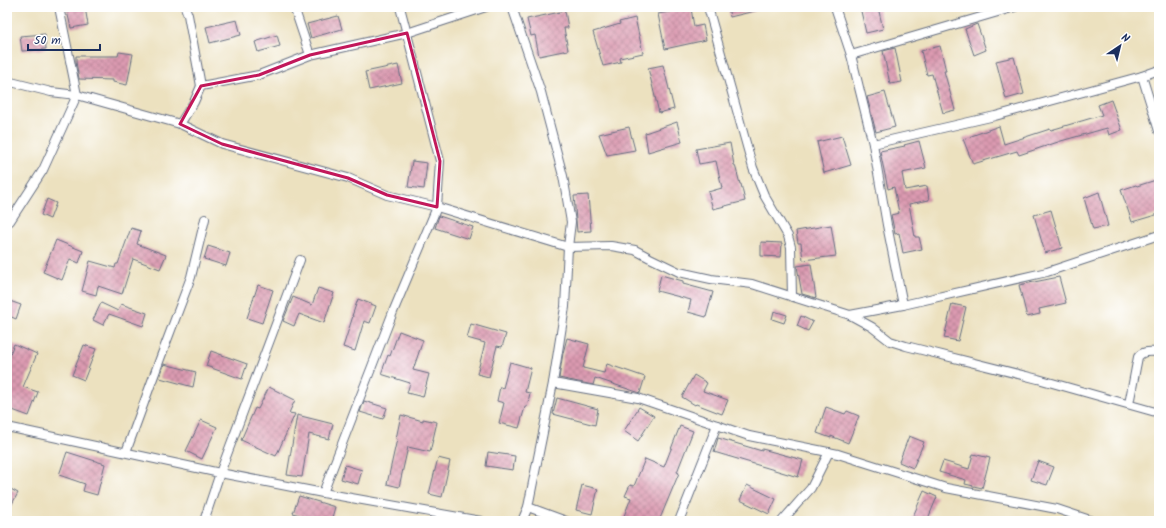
<svg xmlns="http://www.w3.org/2000/svg" width="1166" height="528" viewBox="0 0 1166 528" font-family="Kalam,sans-serif">
<defs>
<pattern id="building-cross-hatch" width="8" height="8" patternUnits="userSpaceOnUse"><rect width="8" height="8" fill="#db9ab0"/><path d="M0 0l8 8M0 8l8-8" fill="none" stroke="#b17e92"/></pattern>
</defs>
<rect width="100%" height="100%" fill="#fff"/>
<filter id="ink" filterUnits="userSpaceOnUse"><feTurbulence type="fractalNoise" baseFrequency=".025" numOctaves="2"/><feDisplacementMap in="SourceGraphic" scale="8" xChannelSelector="R" yChannelSelector="G"/><feConvolveMatrix kernelMatrix="1 2 1 2 8 2 1 2 1" color-interpolation-filters="sRGB"/></filter>
<filter id="wash" filterUnits="userSpaceOnUse"><feTurbulence type="fractalNoise" baseFrequency=".012" numOctaves="4" result="noise"/><feDisplacementMap in="SourceGraphic" scale="16" xChannelSelector="R" yChannelSelector="G"/><feGaussianBlur stdDeviation="0.9" result="paint"/><feColorMatrix in="noise" values="0 0 0 0 0 0 0 0 0 0 0 0 0 0 0 0 0 1.4 0 .05"/><feComposite in="paint" operator="in"/></filter>
<g filter="url(#wash)">
<rect width="100%" height="100%" fill="#ece1bf"/>
<g id="blocks">
<!-- building -->
<g fill="url(#building-cross-hatch)">
<path d="M 66,7 L 85,7 L 88,25 L 71,28 Z"/>
<path d="M 728,7 L 758,7 L 759,10 L 730,17 Z"/>
<path d="M 860,7 L 878,7 L 883,29 L 866,33 Z"/>
<path d="M 691,8 L 694,27 L 703,25 L 706,40 L 665,49 L 658,14 Z"/>
<path d="M 565,11 L 568,28 L 564,28 L 568,50 L 539,56 L 535,35 L 531,36 L 527,19 Z"/>
<path d="M 338,16 L 342,29 L 311,38 L 307,24 Z"/>
<path d="M 635,18 L 643,53 L 620,58 L 621,62 L 603,66 L 593,32 L 620,24 L 619,22 Z"/>
<path d="M 237,20 L 241,35 L 210,43 L 206,27 Z"/>
<path d="M 977,24 L 986,50 L 974,55 L 965,29 Z"/>
<path d="M 45,34 L 46,49 L 22,51 L 20,36 Z"/>
<path d="M 277,35 L 280,46 L 258,52 L 255,42 Z"/>
<path d="M 940,46 L 946,71 L 944,71 L 955,110 L 943,113 L 932,74 L 927,75 L 921,51 Z"/>
<path d="M 895,48 L 902,82 L 890,84 L 883,51 Z"/>
<path d="M 119,52 L 133,54 L 127,85 L 113,82 L 113,80 L 79,79 L 76,62 L 76,56 L 118,56 Z"/>
<path d="M 1014,57 L 1024,94 L 1006,99 L 996,61 Z"/>
<path d="M 398,65 L 402,83 L 369,90 L 365,72 Z"/>
<path d="M 663,65 L 674,109 L 659,113 L 648,68 Z"/>
<path d="M 885,92 L 895,127 L 876,132 L 867,97 Z"/>
<path d="M 1111,100 L 1122,130 L 1109,135 L 1107,128 L 1061,141 L 1019,155 L 1017,151 L 973,164 L 963,139 L 999,126 L 1004,144 L 1050,129 L 1051,130 L 1102,115 L 1098,105 Z"/>
<path d="M 677,122 L 682,142 L 648,152 L 645,133 Z"/>
<path d="M 629,127 L 635,150 L 607,155 L 599,134 Z"/>
<path d="M 842,136 L 851,165 L 824,173 L 817,142 Z"/>
<path d="M 919,141 L 926,168 L 902,173 L 905,190 L 927,186 L 929,200 L 909,204 L 915,237 L 919,237 L 922,249 L 903,253 L 899,233 L 895,234 L 891,215 L 899,213 L 894,187 L 888,189 L 880,151 L 905,146 L 904,145 Z"/>
<path d="M 730,143 L 734,165 L 735,165 L 740,184 L 741,184 L 745,201 L 713,209 L 708,192 L 722,188 L 716,161 L 699,164 L 696,149 Z"/>
<path d="M 412,161 L 427,163 L 424,189 L 408,187 Z"/>
<path d="M 1159,179 L 1159,214 L 1132,222 L 1121,190 L 1136,185 L 1137,186 Z"/>
<path d="M 1099,192 L 1108,226 L 1093,229 L 1084,198 Z"/>
<path d="M 588,195 L 591,231 L 577,232 L 574,196 Z"/>
<path d="M 47,199 L 56,203 L 50,219 L 41,215 Z"/>
<path d="M 1051,210 L 1062,248 L 1045,253 L 1034,215 Z"/>
<path d="M 439,216 L 473,227 L 469,239 L 435,228 Z"/>
<path d="M 831,225 L 836,256 L 803,260 L 801,243 L 798,243 L 796,231 Z"/>
<path d="M 131,228 L 141,231 L 137,244 L 166,255 L 160,269 L 133,259 L 122,294 L 98,286 L 96,295 L 82,291 L 90,261 L 115,268 L 116,264 L 118,264 Z"/>
<path d="M 56,240 L 83,251 L 79,263 L 70,259 L 62,280 L 43,272 Z"/>
<path d="M 761,242 L 782,243 L 781,257 L 761,256 Z"/>
<path d="M 208,246 L 230,253 L 226,266 L 204,259 Z"/>
<path d="M 811,264 L 816,298 L 802,294 L 797,266 Z"/>
<path d="M 661,275 L 683,281 L 683,284 L 713,292 L 706,317 L 688,312 L 691,300 L 657,291 Z"/>
<path d="M 1059,277 L 1066,303 L 1039,309 L 1040,314 L 1027,317 L 1019,285 Z"/>
<path d="M 258,285 L 273,290 L 262,323 L 247,318 Z"/>
<path d="M 318,288 L 334,293 L 324,323 L 299,314 L 294,326 L 283,321 L 293,297 L 312,305 Z"/>
<path d="M 358,299 L 376,306 L 370,323 L 364,321 L 355,351 L 343,347 L 353,316 L 352,316 Z"/>
<path d="M 7,300 L 21,305 L 16,319 L 7,315 Z"/>
<path d="M 101,303 L 118,311 L 121,304 L 147,313 L 143,326 L 109,314 L 103,325 L 93,320 Z"/>
<path d="M 952,304 L 966,307 L 958,341 L 944,338 Z"/>
<path d="M 774,311 L 787,315 L 784,323 L 772,319 Z"/>
<path d="M 801,316 L 813,322 L 808,331 L 797,326 Z"/>
<path d="M 471,324 L 506,334 L 502,347 L 497,346 L 489,377 L 477,374 L 485,343 L 467,338 Z"/>
<path d="M 399,331 L 423,340 L 413,370 L 429,374 L 423,397 L 407,393 L 410,383 L 381,374 L 388,355 L 390,356 Z"/>
<path d="M 567,338 L 589,344 L 583,368 L 604,373 L 607,364 L 645,377 L 640,393 L 595,378 L 593,385 L 559,378 L 563,353 Z"/>
<path d="M 14,344 L 37,354 L 23,387 L 38,392 L 29,416 L 7,408 L 7,361 Z"/>
<path d="M 84,345 L 96,349 L 84,380 L 72,375 Z"/>
<path d="M 211,351 L 247,364 L 242,379 L 206,366 Z"/>
<path d="M 510,362 L 531,368 L 525,392 L 530,393 L 527,407 L 525,407 L 519,428 L 499,423 L 504,403 L 497,401 L 500,387 L 503,388 Z"/>
<path d="M 164,364 L 196,372 L 193,387 L 160,378 Z"/>
<path d="M 694,375 L 707,383 L 703,391 L 728,400 L 722,414 L 696,404 L 695,405 L 682,397 Z"/>
<path d="M 269,387 L 295,400 L 289,413 L 295,414 L 276,456 L 241,440 L 255,408 L 258,409 Z"/>
<path d="M 557,398 L 598,409 L 595,425 L 553,414 Z"/>
<path d="M 364,401 L 387,408 L 383,419 L 360,412 Z"/>
<path d="M 639,407 L 654,416 L 638,441 L 624,431 Z"/>
<path d="M 826,407 L 845,414 L 847,411 L 859,416 L 848,443 L 831,436 L 831,438 L 817,433 Z"/>
<path d="M 297,415 L 333,424 L 329,439 L 309,434 L 302,477 L 287,475 Z"/>
<path d="M 401,415 L 423,421 L 423,419 L 437,422 L 430,452 L 408,447 L 399,487 L 387,484 L 397,439 L 396,439 Z"/>
<path d="M 201,420 L 217,427 L 202,459 L 186,451 Z"/>
<path d="M 680,426 L 693,431 L 677,472 L 679,473 L 659,521 L 622,521 L 631,498 L 625,496 L 630,485 L 634,486 L 645,459 L 664,467 Z"/>
<path d="M 909,436 L 924,442 L 913,468 L 899,462 Z"/>
<path d="M 718,438 L 762,451 L 762,449 L 803,460 L 798,477 L 714,452 Z"/>
<path d="M 67,452 L 105,464 L 97,495 L 83,491 L 85,484 L 59,475 Z"/>
<path d="M 488,452 L 515,456 L 513,470 L 486,466 Z"/>
<path d="M 973,454 L 990,458 L 982,488 L 965,484 L 966,480 L 939,472 L 943,461 L 969,469 Z"/>
<path d="M 438,458 L 450,461 L 442,497 L 429,494 Z"/>
<path d="M 1038,461 L 1054,467 L 1047,485 L 1031,480 Z"/>
<path d="M 345,465 L 362,470 L 358,484 L 341,479 Z"/>
<path d="M 582,485 L 598,489 L 592,514 L 576,510 Z"/>
<path d="M 747,485 L 776,499 L 769,514 L 740,500 Z"/>
<path d="M 7,487 L 18,493 L 7,513 Z"/>
<path d="M 924,491 L 937,497 L 927,521 L 911,521 Z"/>
<path d="M 299,496 L 335,507 L 331,521 L 317,521 L 293,513 Z"/>
</g>
</g>
</g>
<g filter="url(#ink)">
<use href="#blocks" fill-opacity="0" stroke="#646d80" stroke-width="1"/>
<g fill="none" stroke-linecap="round" stroke-linejoin="round">
<defs>
<g id="street">
<path d="M 185,7 L 188,15 L 201,86"/>
<path d="M 294,7 L 310,55"/>
<path d="M 512,7 L 541,92 L 563,176 L 571,222 L 568,247 L 565,307 L 553,383 L 528,507 L 522,521"/>
<path d="M 708,7 L 753,168 L 764,195 L 788,236 L 791,247 L 792,297"/>
<path d="M 835,7 L 851,55 L 873,144 L 887,225 L 903,305"/>
<path d="M 851,55 L 1015,7"/>
<path d="M 1142,76 L 1159,131"/>
<path d="M 7,81 L 51,92 L 77,95 L 180,124 L 222,144 L 348,178 L 387,195 L 437,207 L 568,247 L 611,246 L 635,250 L 650,258 L 679,272 L 711,279 L 752,284 L 850,315 L 872,327 L 890,341 L 906,346 L 1038,379 L 1159,413"/>
<path d="M 180,124 L 194,102 L 201,86 L 259,75 L 310,55 L 407,33 L 486,7"/>
<path d="M 873,144 L 995,116 L 1142,76 L 1159,70"/>
<path d="M 10,221 L 43,170 L 77,95 L 59,7"/>
<path d="M 850,315 L 903,305 L 1047,272 L 1159,235"/>
<path d="M 553,383 L 638,398 L 749,436 L 838,454 L 946,488 L 1057,509 L 1093,521"/>
<path d="M 1129,404 L 1138,357 C 1143,350 1151,352 1159,352"/>
<path d="M 7,427 L 220,473 L 323,493 L 481,521"/>
<path d="M 126,452 L 160,359 L 191,277 L 205,219"/>
<path d="M 323,493 L 393,312 L 437,207 L 440,161 L 400,7"/>
<path d="M 528,507 L 566,521"/>
<path d="M 204,521 L 220,473 L 300,260"/>
<path d="M 679,521 L 717,425"/>
<path d="M 782,521 L 811,488 L 829,452"/>
</g>
</defs>
<!-- street casing -->
<use href="#street" stroke="#646d80" stroke-width="10"/>
<!-- street -->
<use href="#street" stroke="#fff" stroke-width="8"/>
</g>
</g>
<!-- marked area -->
<path fill="none" stroke="#c2185b" stroke-width="3" stroke-linejoin="round" d="M 407,33 L 440,161 L 437,207 L 387,195 L 348,178 L 222,144 L 180,124 L 201,86 L 259,75 L 310,55 Z"/>
<!-- margin -->
<rect width="1166" height="528" fill="none" stroke="#fff" stroke-width="24"/>
<!-- north arrow -->
<g transform="translate(1120 46) rotate(35)" stroke="#ffffff" stroke-width="3" paint-order="stroke">
<path d="M0-3L7 15L0 10L-7 15Z" fill="#1b2f5e"/>
<text y="-6" font-size="11" font-weight="bold" text-anchor="middle" fill="#1b2f5e">N</text>
</g>
<!-- scale -->
<path d="M28 44v6h72v-6" fill="none" stroke="#1b2f5e" stroke-width="2"/>
<text x="34" y="44" font-size="12" fill="#1b2f5e" stroke="#ffffff" stroke-width="3" paint-order="stroke">50 m</text>
</svg>
